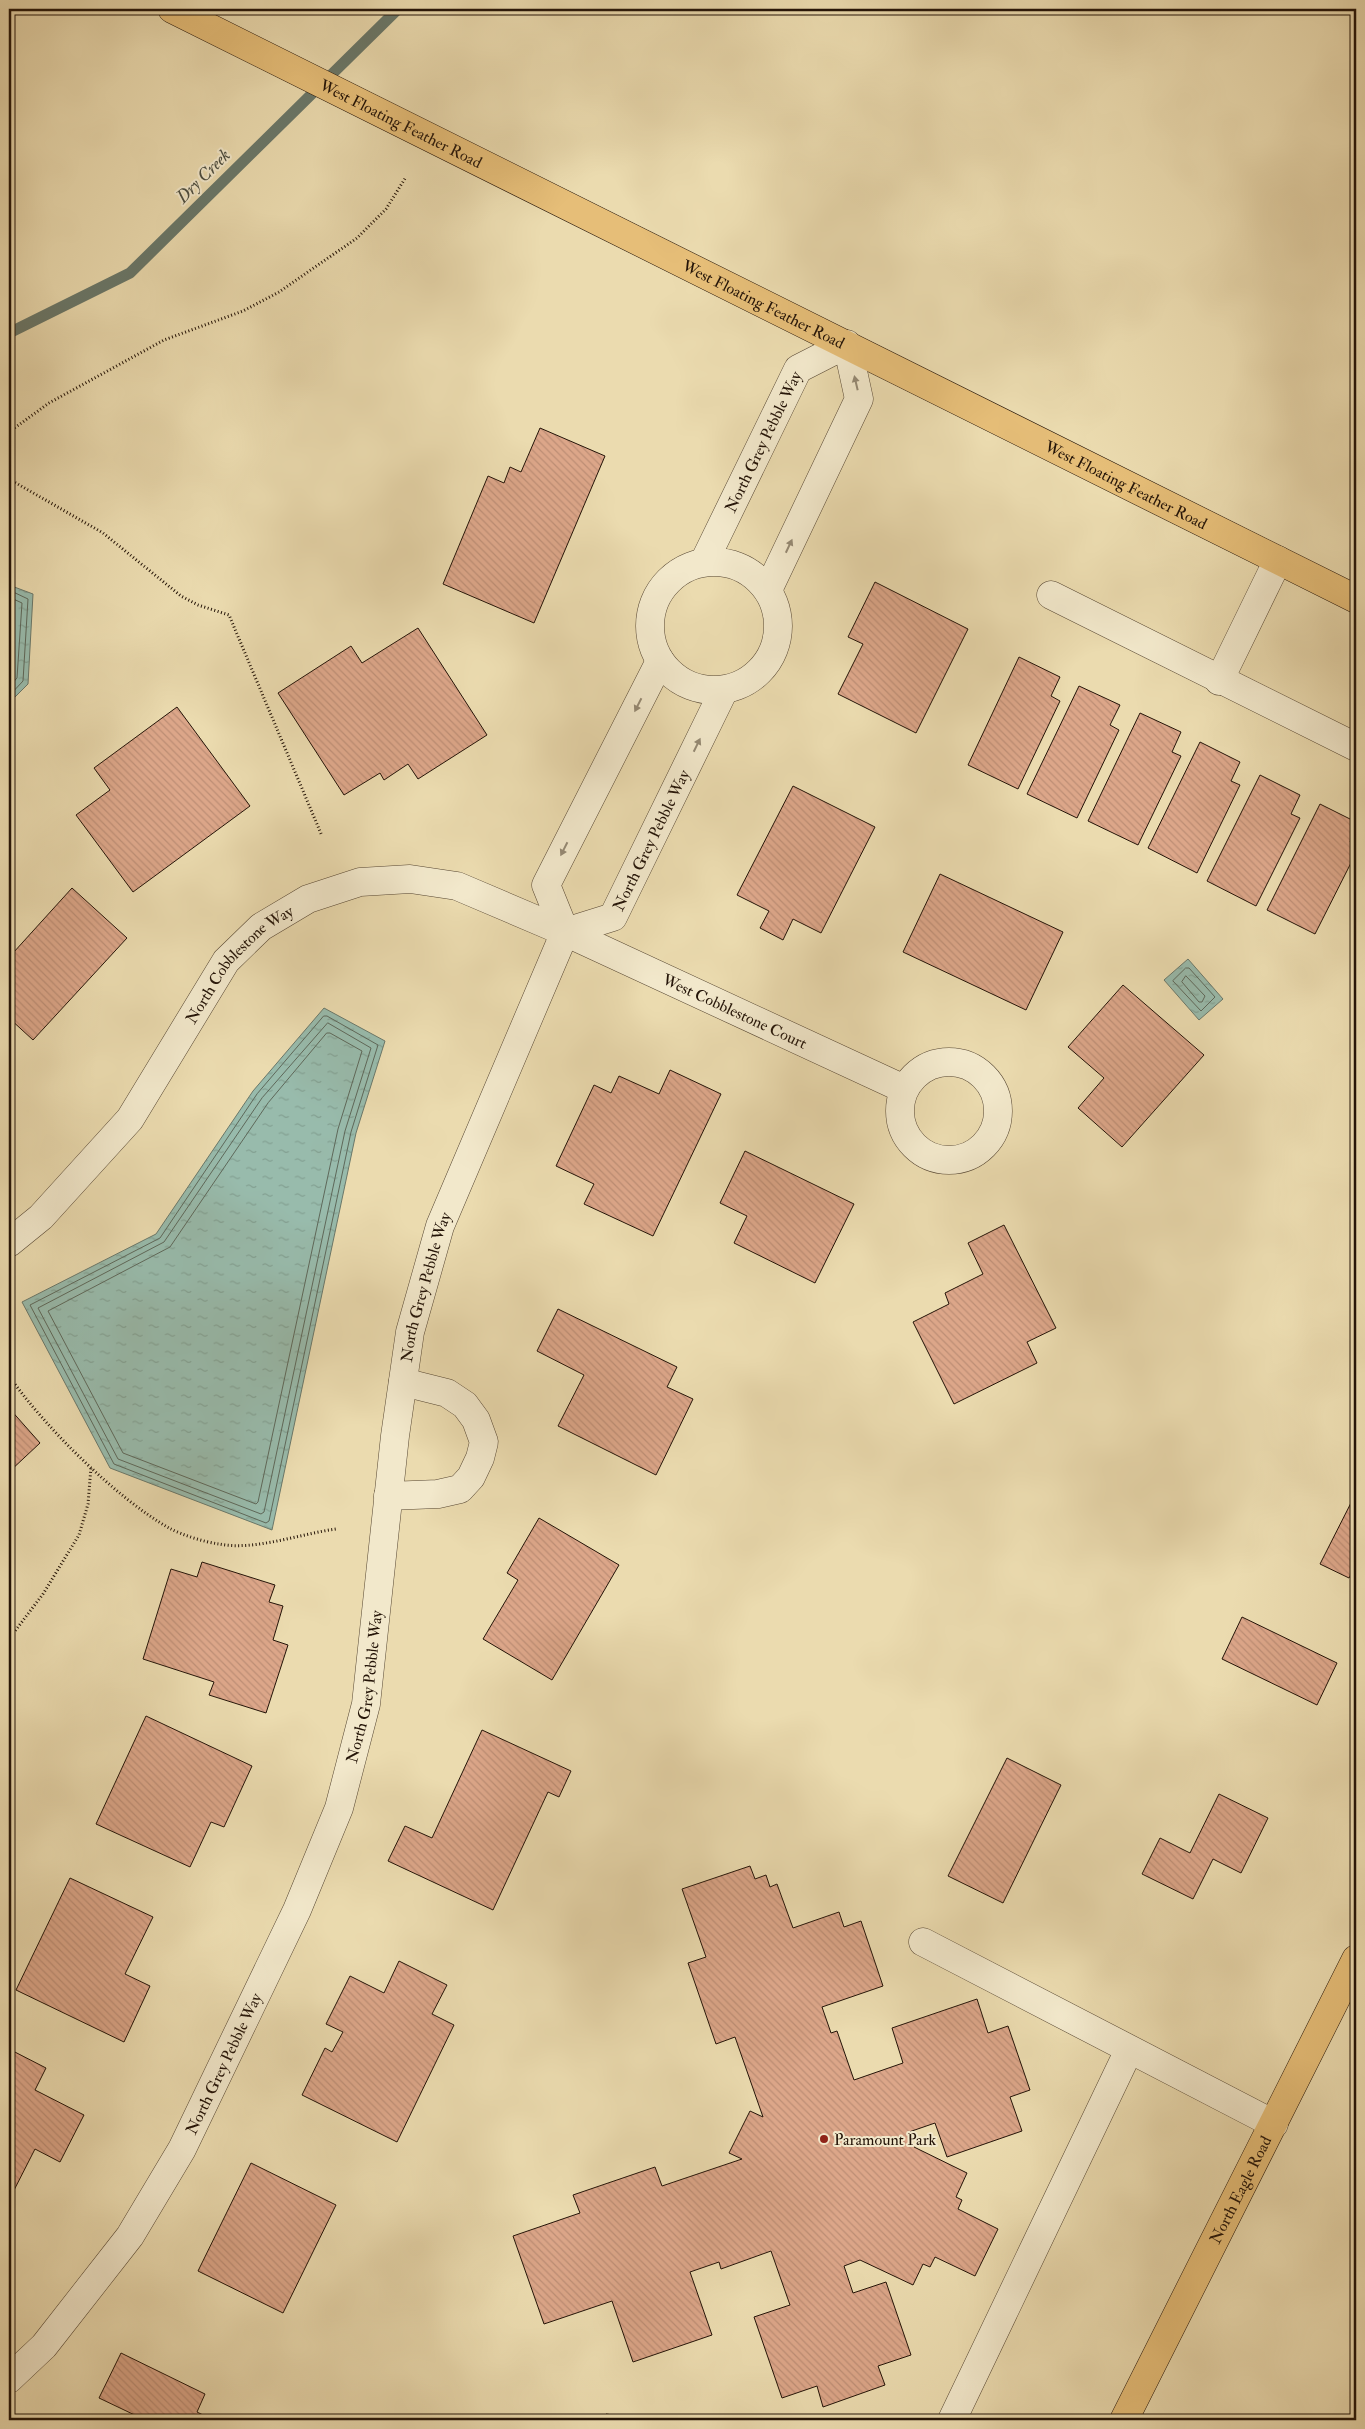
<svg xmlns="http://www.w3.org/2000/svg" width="1365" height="2429" viewBox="0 0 1365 2429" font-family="'IM FELL Double Pica',serif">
<defs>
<pattern id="water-ripples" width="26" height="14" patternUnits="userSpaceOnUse" patternTransform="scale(1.25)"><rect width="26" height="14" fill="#98bbac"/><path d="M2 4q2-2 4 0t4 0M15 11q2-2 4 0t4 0" fill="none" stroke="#83a092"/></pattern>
<pattern id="building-back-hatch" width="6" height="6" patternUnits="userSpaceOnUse" patternTransform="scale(1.25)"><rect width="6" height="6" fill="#dca689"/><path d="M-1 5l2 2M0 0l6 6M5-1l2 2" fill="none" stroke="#bd8e75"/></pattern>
</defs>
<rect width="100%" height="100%" fill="#ebdbaf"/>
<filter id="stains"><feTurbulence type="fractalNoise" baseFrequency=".004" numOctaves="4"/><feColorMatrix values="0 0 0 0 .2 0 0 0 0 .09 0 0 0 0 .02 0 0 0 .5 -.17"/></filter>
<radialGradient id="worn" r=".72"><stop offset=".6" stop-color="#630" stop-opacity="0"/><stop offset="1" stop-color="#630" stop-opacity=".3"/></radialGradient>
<!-- water -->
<g fill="url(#water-ripples)" stroke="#6a786a">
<path d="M 9,585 L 33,594 L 28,684 L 9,703 Z"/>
<path d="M 1188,959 L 1223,999 L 1199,1020 L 1164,980 Z"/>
<path d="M 324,1008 L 385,1041 L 356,1133 L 272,1530 L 110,1468 L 22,1302 L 156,1234 L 253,1091 Z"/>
</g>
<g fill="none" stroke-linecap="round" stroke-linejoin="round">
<!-- shore -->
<g stroke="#5e685a" stroke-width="1">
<path d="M 9,590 L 28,599 L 23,681 L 9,696"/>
<path d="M 9,597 L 22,603 L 17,678 L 9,687"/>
<path d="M 9,605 L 14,608 L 9,676"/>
<path d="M 1186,968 L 1189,968 L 1215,997 L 1201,1011 L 1173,981 Z"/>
<path d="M 1186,976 L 1205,996 L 1202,1002 L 1199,1002 L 1182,982 Z"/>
<path d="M 324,1016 L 327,1016 L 378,1045 L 351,1132 L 269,1521 L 266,1523 L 114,1464 L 30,1305 L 160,1238 L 257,1094 Z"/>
<path d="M 328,1023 L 371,1048 L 345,1131 L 264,1512 L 261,1514 L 118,1459 L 38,1308 L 164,1242 L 262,1098 Z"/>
<path d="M 327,1033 L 330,1033 L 362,1051 L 338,1129 L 258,1502 L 256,1504 L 123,1453 L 48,1311 L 170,1247 L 268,1103 Z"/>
</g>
<!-- stream -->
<path stroke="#6a786a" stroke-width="11" d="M 9,333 L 130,273 L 398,9"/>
</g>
<!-- building -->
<g fill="url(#building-back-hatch)" stroke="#241408">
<path d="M 540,428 L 605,456 L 534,623 L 443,584 L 488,476 L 504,483 L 510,467 L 521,472 Z"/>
<path d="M 875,582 L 968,629 L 916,733 L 838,694 L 863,644 L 848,637 Z"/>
<path d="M 418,628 L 487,735 L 418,779 L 408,764 L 384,780 L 380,773 L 344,795 L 278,693 L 351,646 L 362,663 Z"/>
<path d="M 1019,657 L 1060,677 L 1051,696 L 1060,701 L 1018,789 L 968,765 Z"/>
<path d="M 1079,686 L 1120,705 L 1110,725 L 1119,730 L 1077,818 L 1027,794 Z"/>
<path d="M 177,707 L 250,806 L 133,892 L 76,815 L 110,790 L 94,768 Z"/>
<path d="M 1140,713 L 1181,732 L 1172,752 L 1181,756 L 1138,845 L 1088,821 Z"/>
<path d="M 1200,742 L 1240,762 L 1231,781 L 1240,785 L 1197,873 L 1148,848 Z"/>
<path d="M 1260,775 L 1300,795 L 1291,814 L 1300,818 L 1256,906 L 1207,881 Z"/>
<path d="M 793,786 L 875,827 L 821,933 L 793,919 L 783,940 L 760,928 L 769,911 L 737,895 Z"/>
<path d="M 1320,804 L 1356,822 L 1356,831 L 1350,842 L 1356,845 L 1356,853 L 1315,934 L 1267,910 Z"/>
<path d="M 940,874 L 1063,932 L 1026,1010 L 903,952 Z"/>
<path d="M 72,888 L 127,938 L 33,1040 L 9,1018 L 9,949 L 13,953 Z"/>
<path d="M 1123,985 L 1204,1055 L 1122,1147 L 1078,1108 L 1104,1078 L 1068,1047 Z"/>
<path d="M 670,1070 L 721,1094 L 653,1236 L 584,1204 L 594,1184 L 556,1166 L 594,1085 L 611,1093 L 619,1076 L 659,1094 Z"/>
<path d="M 745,1151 L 854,1204 L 815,1283 L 734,1243 L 747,1216 L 720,1203 Z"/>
<path d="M 1004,1225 L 1056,1328 L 1027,1342 L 1037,1363 L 954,1404 L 913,1322 L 949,1304 L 945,1293 L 983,1274 L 968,1243 Z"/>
<path d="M 558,1309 L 677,1367 L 667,1387 L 693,1399 L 656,1475 L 558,1426 L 584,1375 L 537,1351 Z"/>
<path d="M 9,1408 L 40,1443 L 9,1472 Z"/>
<path d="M 1356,1493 L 1356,1565 L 1349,1578 L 1320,1564 Z"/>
<path d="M 539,1518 L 619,1565 L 552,1680 L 483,1639 L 518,1580 L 507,1573 Z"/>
<path d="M 202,1562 L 275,1585 L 269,1602 L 283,1606 L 273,1640 L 288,1645 L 266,1713 L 209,1695 L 214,1682 L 143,1659 L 171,1569 L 197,1577 Z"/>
<path d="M 1242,1617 L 1337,1663 L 1317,1705 L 1222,1659 Z"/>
<path d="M 146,1716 L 252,1766 L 224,1827 L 211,1822 L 190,1867 L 96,1824 Z"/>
<path d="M 482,1730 L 571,1771 L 559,1797 L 548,1792 L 493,1910 L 388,1861 L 405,1826 L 432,1838 Z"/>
<path d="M 1007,1758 L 1061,1785 L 1003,1903 L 948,1876 Z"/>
<path d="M 1219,1794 L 1268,1818 L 1241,1873 L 1213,1859 L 1193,1899 L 1142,1874 L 1160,1838 L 1190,1853 Z"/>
<path d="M 750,1866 L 755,1879 L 766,1875 L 770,1887 L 777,1884 L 793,1928 L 839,1912 L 844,1927 L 861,1921 L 883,1986 L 822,2007 L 831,2033 L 837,2031 L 854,2080 L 903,2063 L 892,2028 L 977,1999 L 988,2033 L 1008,2026 L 1030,2090 L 1010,2097 L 1022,2131 L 947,2157 L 935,2123 L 909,2132 L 914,2147 L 967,2173 L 956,2197 L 962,2200 L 958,2209 L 998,2229 L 975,2276 L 935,2257 L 930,2267 L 923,2264 L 913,2285 L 860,2260 L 844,2266 L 853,2293 L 886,2282 L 911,2355 L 878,2366 L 885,2385 L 823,2407 L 817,2386 L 782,2398 L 754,2317 L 790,2305 L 771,2251 L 721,2269 L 719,2262 L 690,2272 L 712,2335 L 633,2362 L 612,2301 L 544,2324 L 513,2236 L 580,2213 L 573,2195 L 655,2167 L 662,2186 L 742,2159 L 729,2153 L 750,2111 L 763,2117 L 735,2037 L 716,2044 L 688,1963 L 706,1957 L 682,1889 Z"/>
<path d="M 70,1878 L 153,1917 L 125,1974 L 150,1986 L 124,2042 L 16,1990 Z"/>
<path d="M 399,1961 L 447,1985 L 432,2014 L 454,2025 L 397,2142 L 302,2095 L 325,2048 L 332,2052 L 343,2032 L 326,2024 L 350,1976 L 384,1993 Z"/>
<path d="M 9,2049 L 46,2068 L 35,2090 L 84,2115 L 60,2162 L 35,2149 L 9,2200 Z"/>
<path d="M 251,2163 L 336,2205 L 283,2313 L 198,2271 Z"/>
<path d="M 121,2353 L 205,2394 L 197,2412 L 213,2420 L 140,2420 L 141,2418 L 99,2398 Z"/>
<path d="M 606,2414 L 649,2420 L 605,2420 Z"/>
</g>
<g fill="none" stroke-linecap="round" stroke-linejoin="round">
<defs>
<g id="minor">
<circle cx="714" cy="626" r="64"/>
<path id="s1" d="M 704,562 L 798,369 L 847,344 L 859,399 L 768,590"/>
<path d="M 1051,595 L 1356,747"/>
<path d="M 1219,681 L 1278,560"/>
<path id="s2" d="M 565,932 L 613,917 L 724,690"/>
<circle cx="949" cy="1111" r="49"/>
<path id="s3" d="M 9,1243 L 41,1217 L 130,1119 L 226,961 L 261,927 L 308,899 L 360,882 L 410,879 L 457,886 L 565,932 L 904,1089"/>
<path d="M 388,1496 L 438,1494 L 460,1489 L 471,1477 L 480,1458 L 484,1442 L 476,1420 L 465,1405 L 447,1393 L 403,1382"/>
<path d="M 923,1942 L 1274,2124"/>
<path id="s4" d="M 9,2379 L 44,2346 L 130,2236 L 182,2149 L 297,1910 L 339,1808 L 366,1704 L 395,1436 L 410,1332 L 440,1226 L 565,932 L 546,885 L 660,661"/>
<path d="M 952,2420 L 1129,2050"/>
</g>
<g id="major">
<path id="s5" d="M 172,9 L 1356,599"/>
<path id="s6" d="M 1124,2420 L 1356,1959"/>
</g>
</defs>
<!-- minor casing -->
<use href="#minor" stroke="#564632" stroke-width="29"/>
<!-- major casing -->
<use href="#major" stroke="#241408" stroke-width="29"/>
<!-- path -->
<g stroke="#241408" stroke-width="3" stroke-dasharray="1 2.5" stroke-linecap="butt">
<path d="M 9,432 L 49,403 L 164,340 L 243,311 L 279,292 L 357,238 L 386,209 L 406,177"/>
<path d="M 9,479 L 103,533 L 181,596 L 198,605 L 229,615 L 322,836"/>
<path d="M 9,1376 C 44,1426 116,1498 169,1528 C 182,1535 204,1542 219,1544 C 255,1551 299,1534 336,1529"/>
<path d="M 9,1639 L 43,1594 L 79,1535 L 88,1504 L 91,1467"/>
</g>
<!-- minor -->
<use href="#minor" stroke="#f2e8cb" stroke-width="28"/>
<!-- major -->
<use href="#major" stroke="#e6be78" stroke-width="28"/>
</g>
<!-- one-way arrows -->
<defs><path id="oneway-solid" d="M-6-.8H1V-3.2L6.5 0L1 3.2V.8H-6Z" transform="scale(1.25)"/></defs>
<g fill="#958973">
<use href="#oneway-solid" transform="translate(856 383) rotate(-103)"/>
<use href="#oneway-solid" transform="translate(789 546) rotate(-65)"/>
<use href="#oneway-solid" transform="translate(638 705) rotate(117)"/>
<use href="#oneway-solid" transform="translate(697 745) rotate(-64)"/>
<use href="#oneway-solid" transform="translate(564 849) rotate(117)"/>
</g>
<!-- markers -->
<circle fill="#8f2418" stroke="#f2e8cb" stroke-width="2" cx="824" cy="2139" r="5"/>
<g text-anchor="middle" stroke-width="4" stroke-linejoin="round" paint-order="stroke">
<!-- street labels -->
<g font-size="16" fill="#241408" stroke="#f2e8cb">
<text dy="6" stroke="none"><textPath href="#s5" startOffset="256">West Floating Feather Road</textPath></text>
<text dy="6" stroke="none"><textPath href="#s5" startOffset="661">West Floating Feather Road</textPath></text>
<text dy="6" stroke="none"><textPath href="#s1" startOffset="134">North Grey Pebble Way</textPath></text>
<text dy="6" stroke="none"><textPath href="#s5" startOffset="1066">West Floating Feather Road</textPath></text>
<text dy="6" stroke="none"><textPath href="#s2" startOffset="136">North Grey Pebble Way</textPath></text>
<text dy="6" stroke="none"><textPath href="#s3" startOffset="365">North Cobblestone Way</textPath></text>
<text dy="6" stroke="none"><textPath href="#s3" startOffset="919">West Cobblestone Court</textPath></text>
<text dy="6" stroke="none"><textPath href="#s4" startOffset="1194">North Grey Pebble Way</textPath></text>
<text dy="6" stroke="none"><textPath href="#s4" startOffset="789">North Grey Pebble Way</textPath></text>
<text dy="6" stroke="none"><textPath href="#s4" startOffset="384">North Grey Pebble Way</textPath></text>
<text dy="6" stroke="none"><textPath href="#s6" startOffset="258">North Eagle Road</textPath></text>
</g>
<!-- poi labels -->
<g font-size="16" fill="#241408" stroke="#f2e8cb" text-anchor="start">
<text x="834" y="2145">Paramount Park</text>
</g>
<!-- water labels -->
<g font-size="18" font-style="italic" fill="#4d4e41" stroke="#f2e8cb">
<text transform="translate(203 176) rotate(-45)" y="6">Dry Creek</text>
</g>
</g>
<!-- margin -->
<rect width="1365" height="2429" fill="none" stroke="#ebdbaf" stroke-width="30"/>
<rect x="10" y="10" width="1345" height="2409" fill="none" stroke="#241408" stroke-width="2.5"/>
<rect x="15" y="15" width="1335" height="2399" fill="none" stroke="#241408"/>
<rect width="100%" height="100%" filter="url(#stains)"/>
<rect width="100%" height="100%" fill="url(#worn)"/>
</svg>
